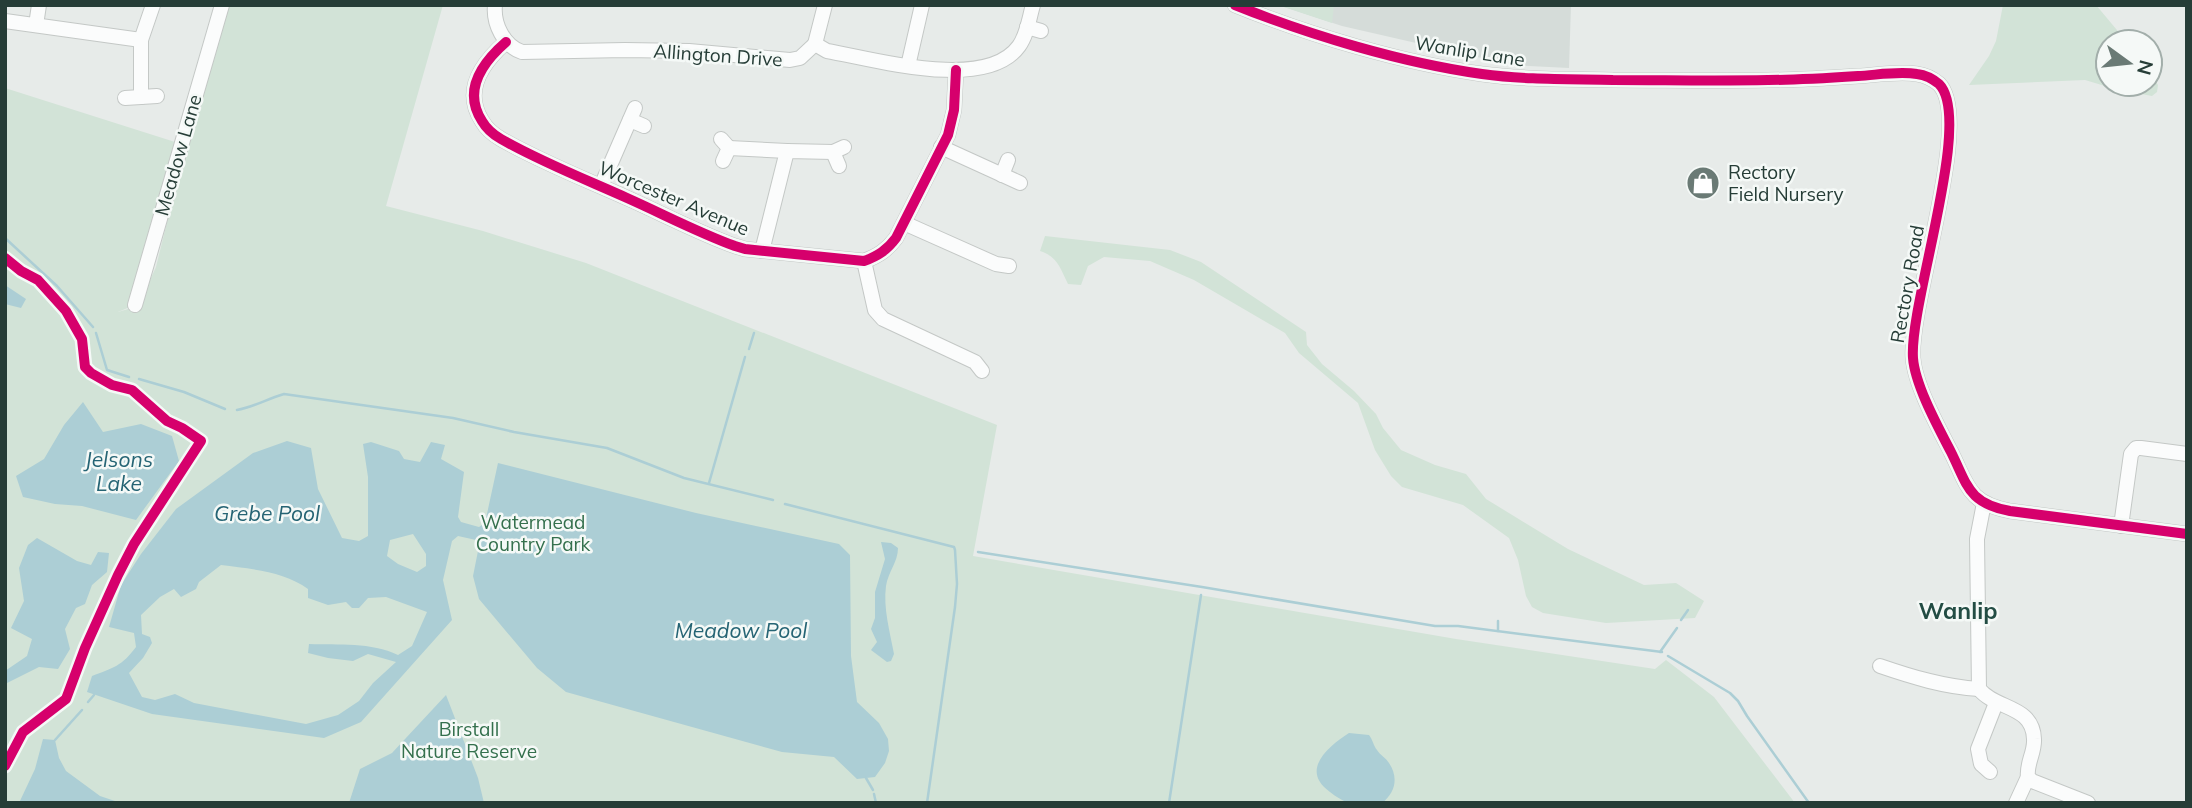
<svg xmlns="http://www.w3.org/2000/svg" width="2192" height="808" viewBox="0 0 2192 808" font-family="Mulish,sans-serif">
<rect width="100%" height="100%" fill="#e7ebe9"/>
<!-- built -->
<path fill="#d5dcd9" d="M 1278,5 L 1571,5 L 1569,68 L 1512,65 L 1342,26 Z"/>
<!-- green -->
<g fill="#d2e3d7">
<path d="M 228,5 L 443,5 L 386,206 L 483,231 L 586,263 L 997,425 L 973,556 L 1456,639 L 1655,669 L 1666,660 L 1714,697 L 1795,803 L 5,803 L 5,88 L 175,142 L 130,307 L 118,312 L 138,306 L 156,267 L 186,145 Z"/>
<path d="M 1278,5 L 1334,5 L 1332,23 Z"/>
<path d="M 2003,5 L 2096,5 L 2127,42 L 2108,42 L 2108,84 L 2150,84 L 2150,74 L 2158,85 L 2157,92 L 2152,96 L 2115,89 L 2085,80 L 1969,85 L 1989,56 L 1996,41 Z"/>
<path d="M 1045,236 L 1170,250 L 1201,262 L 1306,332 L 1307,345 L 1322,364 L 1354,391 L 1376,414 L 1383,428 L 1401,450 L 1435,465 L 1466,474 L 1486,499 L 1568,549 L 1644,585 L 1676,583 L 1704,601 L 1695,618 L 1606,623 L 1543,613 L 1532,607 L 1526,596 L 1518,560 L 1509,538 L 1463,505 L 1402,487 L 1391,476 L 1375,450 L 1358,403 L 1299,353 L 1285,333 L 1194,280 L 1150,261 L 1104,257 L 1088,266 L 1081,285 L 1068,284 C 1060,268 1058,257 1040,251 Z"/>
</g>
<!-- water -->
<g fill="#acced5" fill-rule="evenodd">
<path d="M 5,285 L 26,299 L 21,308 L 5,304 Z"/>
<path d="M 83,402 L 103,432 L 141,424 L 172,436 L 179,461 L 136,520 L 82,506 L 55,504 L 23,497 L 16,476 L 44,459 L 64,425 Z"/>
<path d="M 287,441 L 311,448 L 318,489 L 342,538 L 359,541 L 368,536 L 368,477 L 363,444 L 371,442 L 399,451 L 404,459 L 420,462 L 431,442 L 445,445 L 441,459 L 464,472 L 458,517 L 461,522 L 479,527 L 485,523 L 498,463 L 696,513 L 839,544 L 850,555 L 851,656 L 857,702 L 879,723 L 888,739 L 889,751 L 885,763 L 875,777 L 857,779 L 834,757 L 782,752 L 566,692 L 537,668 L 479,599 L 473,576 L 479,546 L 476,540 L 458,536 L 452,541 L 443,580 L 452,620 L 361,722 L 324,738 L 152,714 L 87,692 L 92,676 C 113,668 122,666 136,647 L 134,633 L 109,627 L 121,585 L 141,554 L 176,509 L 253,453 ZM 413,534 L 426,554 L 426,566 L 417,572 L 398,564 L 387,556 L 390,540 ZM 221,565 C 251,569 284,571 308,589 L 308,598 L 328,605 L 346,602 L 352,608 L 359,608 L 368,598 L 386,597 L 427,612 L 412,646 L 398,655 C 371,642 339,645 309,644 L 308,653 L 328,658 L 353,661 L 368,654 L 396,662 L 373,683 L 359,701 L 338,715 L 306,724 L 194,703 L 175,694 L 155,700 L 142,697 L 129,673 L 143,658 L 152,643 L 150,637 L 142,634 L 141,615 L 160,597 L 174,589 L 181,597 L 196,589 L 199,582 Z"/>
<path d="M 37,538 L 77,561 L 91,565 L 98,552 L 109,553 L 107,572 L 92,585 L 85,604 L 76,608 L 65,629 L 70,649 L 58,669 L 39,667 L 5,684 L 5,671 L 27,656 L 32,639 L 11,628 L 24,601 L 19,568 L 28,545 Z"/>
<path d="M 881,542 L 891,543 L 898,548 C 898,562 888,572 886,586 C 883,608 890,632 894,654 L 891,661 L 887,662 L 871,650 L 877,642 L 871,629 L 875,618 L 875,592 L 885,559 Z"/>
<path d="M 446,695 L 478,778 L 484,803 L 349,803 L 360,769 L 392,753 Z"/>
<path d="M 1349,733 L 1369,735 C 1373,740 1373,745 1377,750 C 1380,755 1386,758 1389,763 C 1399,778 1395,793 1382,803 C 1372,803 1359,805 1349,803 C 1343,801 1335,796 1330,792 C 1299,770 1329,746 1349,733 Z"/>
<path d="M 43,739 L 55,740 L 59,758 L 66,771 L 100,796 L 121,803 L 19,803 L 35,769 Z"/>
</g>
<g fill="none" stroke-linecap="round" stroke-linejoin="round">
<!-- stream -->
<g stroke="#acced5" stroke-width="2.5">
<path d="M 5,238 L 57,286 L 93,327"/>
<path d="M 96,333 L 107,370 L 129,377"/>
<path d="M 749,349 L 754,333"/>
<path d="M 139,379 L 184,392 L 225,409"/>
<path d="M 237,410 C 254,407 267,399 284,394 L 453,418 L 514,432 L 607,448 L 684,478 L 773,500"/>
<path d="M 709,483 L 745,357"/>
<path d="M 785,504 L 954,547 L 955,550 L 957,584 L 955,607 L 927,803"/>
<path d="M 978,552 L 1202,587 L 1435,626 L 1458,626 L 1662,652"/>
<path d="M 1681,620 L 1688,610"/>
<path d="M 1498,631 L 1498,621"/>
<path d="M 1660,652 L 1677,628"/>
<path d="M 1668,656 L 1730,693 L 1738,701 L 1747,716 L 1809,803"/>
<path d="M 88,702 L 94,695"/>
<path d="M 55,740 L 82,710"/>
<path d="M 866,778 L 873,790"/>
<path d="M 874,794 L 876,803"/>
<path d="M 1169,803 L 1201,595"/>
</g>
<defs>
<g id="minor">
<path d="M 495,5 C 493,24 504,46 522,52 L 625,50 L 689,51 L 790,60 L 800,58 L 815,44 L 827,51 C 874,59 986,92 1019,46 C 1027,35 1029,19 1033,5"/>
<path d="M 1235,5 C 1309,35 1403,63 1482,74 C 1525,80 1570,79 1613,80 C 1665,80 1717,81 1768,80 C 1798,80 1828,78 1858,76 C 1877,75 1898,71 1917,74 C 1925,75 1933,79 1939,84 C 1974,119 1909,303 1913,358 C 1915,385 1938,427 1951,452 C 1968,486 1968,503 2010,511 L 2187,534"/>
<path d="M 5,21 L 141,40"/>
<path d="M 36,25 L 39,5"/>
<path d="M 1027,27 L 1041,31"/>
<path d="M 506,42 C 483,62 462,90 482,121 C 486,128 494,135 501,139 C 539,161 587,180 627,198 C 663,214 699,233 735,246 L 745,249 L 864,261 C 878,256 887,250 896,238 L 948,135 L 954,110 L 956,70"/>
<path d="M 815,44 L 825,5"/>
<path d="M 908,66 L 922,5"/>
<path d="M 141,97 L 141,40 L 153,5"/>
<path d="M 125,98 L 157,96"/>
<path d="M 630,120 L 644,126"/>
<path d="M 721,139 L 729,148 L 723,161"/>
<path d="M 941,147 L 1020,183"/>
<path d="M 729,148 L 787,151"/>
<path d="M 833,152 L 839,166"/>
<path d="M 1002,175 L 1008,160"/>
<path d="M 601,186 L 635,108"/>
<path d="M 904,223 L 996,264 L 1009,266"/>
<path d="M 762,251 L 787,151 L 833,152 L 844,147"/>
<path d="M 864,261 L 875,310 L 883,319 L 975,362 L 982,371"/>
<path d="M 135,305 L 222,5"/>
<path d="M 1984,503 L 1977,539 L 1979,689 C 1996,710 2033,705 2034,739 C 2035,752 2026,764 2028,777 L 2032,781 L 2088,803"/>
<path d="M 2121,526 L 2131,454 L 2136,448 L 2141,448 L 2187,454"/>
<path d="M 1880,666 C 1912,677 1945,687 1979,689"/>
<path d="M 1990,772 L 1981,764 L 1978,749 L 1996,703"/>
<path d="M 2016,803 L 2028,777"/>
</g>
</defs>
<!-- minor casing -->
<use href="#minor" stroke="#c4c8c6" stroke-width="16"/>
<!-- minor -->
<use href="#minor" stroke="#fbfcfc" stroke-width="14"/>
<defs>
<g id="cycleway">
<path d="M 1235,5 C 1309,35 1403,63 1482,74 C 1525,80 1570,79 1613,80 C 1665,80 1717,81 1768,80 C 1798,80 1828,78 1858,76 C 1877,75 1898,71 1917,74 C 1925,75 1933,79 1939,84 C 1974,119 1909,303 1913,358 C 1915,385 1938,427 1951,452 C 1968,486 1968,503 2010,511 L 2187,534"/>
<path d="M 506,42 C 483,62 462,90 482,121 C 486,128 494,135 501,139 C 539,161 587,180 627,198 C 663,214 699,233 735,246 L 745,249 L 864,261 C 878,256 887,250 896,238 L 948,135 L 954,110 L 956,70"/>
<path d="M 5,258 L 21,271 L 38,280 L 66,311 L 82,339 L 85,367 L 91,373 L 112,385 L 132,390 L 167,421 L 182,428 L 201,441 L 134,544 L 118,575 L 85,648 L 66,699 L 23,732 L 5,766"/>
</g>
</defs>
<!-- cycleway casing -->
<use href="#cycleway" stroke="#f5f9f7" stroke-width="15"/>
<!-- cycleway -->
<use href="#cycleway" stroke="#d6006c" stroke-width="10"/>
</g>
<!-- icons -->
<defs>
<symbol id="shop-disc" viewBox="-11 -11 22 22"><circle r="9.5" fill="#6a7a75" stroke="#f5f9f7"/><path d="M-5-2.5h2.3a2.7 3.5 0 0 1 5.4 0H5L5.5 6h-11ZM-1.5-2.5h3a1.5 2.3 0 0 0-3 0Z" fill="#fff"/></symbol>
</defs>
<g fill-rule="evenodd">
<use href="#shop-disc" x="1684" y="164" width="38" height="38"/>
</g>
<g text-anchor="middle" stroke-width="5" stroke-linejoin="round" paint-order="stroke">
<!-- street labels -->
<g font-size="19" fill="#263d37" stroke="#f5f9f7">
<text transform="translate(1470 51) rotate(9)" y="7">Wanlip Lane</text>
<text transform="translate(718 55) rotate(4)" y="7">Allington Drive</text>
<text transform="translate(178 155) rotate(-74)" y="7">Meadow Lane</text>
<text transform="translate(674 198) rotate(23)" y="7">Worcester Avenue</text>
<text transform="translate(1907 284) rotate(-80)" y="7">Rectory Road</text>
</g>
<!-- poi labels -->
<g font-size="19" fill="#263d37" stroke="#f5f9f7" text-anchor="start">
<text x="1728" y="179">Rectory<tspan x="1728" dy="22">Field Nursery</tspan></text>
</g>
<!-- park labels -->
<g font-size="19" fill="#34704d" stroke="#f5f9f7">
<text x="533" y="529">Watermead<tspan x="533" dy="22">Country Park</tspan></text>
<text x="469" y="736">Birstall<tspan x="469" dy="22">Nature Reserve</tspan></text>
</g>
<!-- water labels -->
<g font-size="21" font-style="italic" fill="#256474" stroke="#f5f9f7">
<text x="119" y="467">Jelsons<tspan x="119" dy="24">Lake</tspan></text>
<text x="267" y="521">Grebe Pool</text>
<text x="741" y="638">Meadow Pool</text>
</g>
<!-- quarter labels -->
<g font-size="23" font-weight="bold" fill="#234d44" stroke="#f5f9f7">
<text x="1958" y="619">Wanlip</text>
</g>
</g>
<!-- border -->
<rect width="2192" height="808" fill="none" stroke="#263d37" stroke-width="14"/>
<!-- north arrow -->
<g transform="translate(2129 63) rotate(105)"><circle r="33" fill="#f5f9f7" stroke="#a2aeaa" stroke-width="2"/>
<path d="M0-5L12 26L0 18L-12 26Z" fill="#6a7a75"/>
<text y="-10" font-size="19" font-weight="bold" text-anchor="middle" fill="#263d37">N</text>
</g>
</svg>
